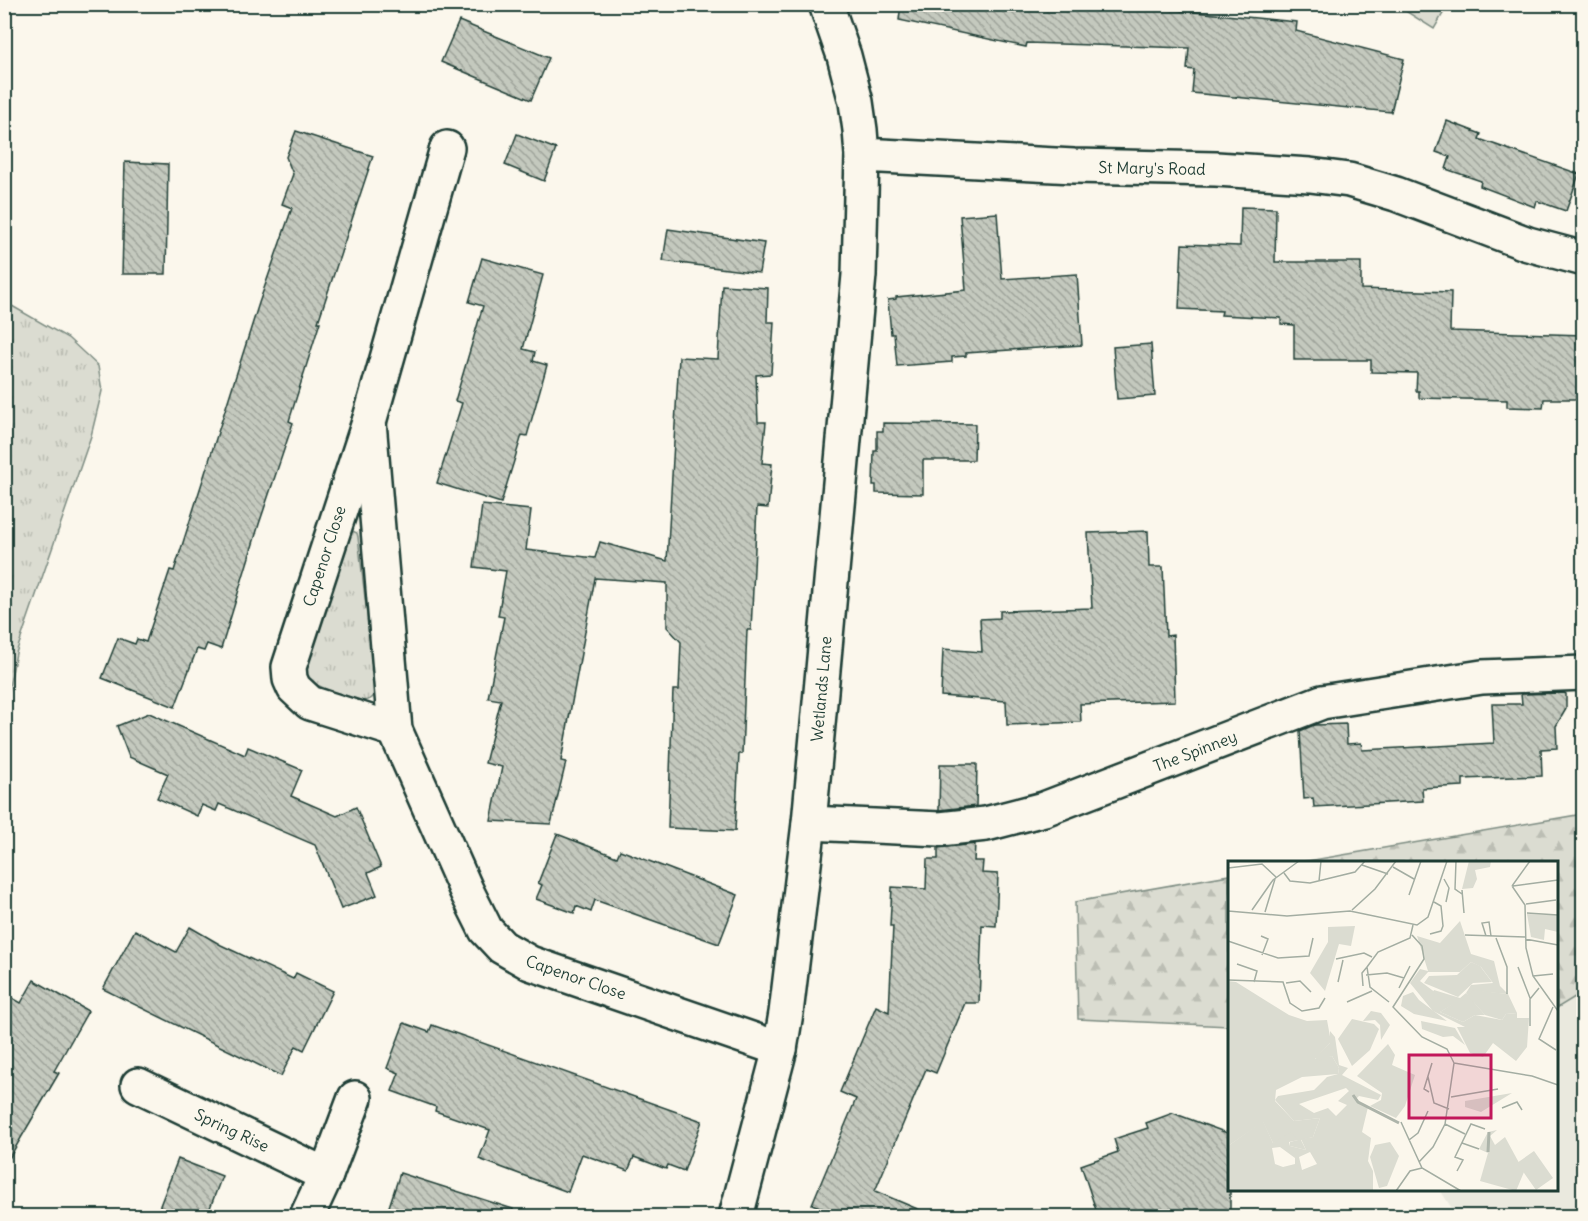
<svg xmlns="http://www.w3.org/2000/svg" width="1588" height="1221" viewBox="0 0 1588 1221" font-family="Delius,sans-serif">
<defs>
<pattern id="grass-tufts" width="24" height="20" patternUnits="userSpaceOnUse" patternTransform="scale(1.5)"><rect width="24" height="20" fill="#dbdcd1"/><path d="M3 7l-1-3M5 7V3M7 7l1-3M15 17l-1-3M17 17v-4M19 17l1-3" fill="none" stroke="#bcbeb4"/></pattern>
<pattern id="forest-firs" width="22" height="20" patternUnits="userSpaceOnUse" patternTransform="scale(1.5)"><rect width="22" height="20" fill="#dbdcd1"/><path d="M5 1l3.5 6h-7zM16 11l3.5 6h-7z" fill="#bcbeb4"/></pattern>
<pattern id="building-back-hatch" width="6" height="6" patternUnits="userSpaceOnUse" patternTransform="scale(1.5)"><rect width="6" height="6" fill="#c4c9be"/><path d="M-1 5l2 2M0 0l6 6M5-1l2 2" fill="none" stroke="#9fa49b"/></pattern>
</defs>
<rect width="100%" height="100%" fill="#fbf7ec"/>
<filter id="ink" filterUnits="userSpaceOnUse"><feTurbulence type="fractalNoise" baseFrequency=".0167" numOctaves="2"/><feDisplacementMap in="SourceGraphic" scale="12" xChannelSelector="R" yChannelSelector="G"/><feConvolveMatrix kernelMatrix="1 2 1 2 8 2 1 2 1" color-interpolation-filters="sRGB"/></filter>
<g filter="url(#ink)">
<!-- built -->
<path fill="#eae9de" d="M 1583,992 L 1583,1216 L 1457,1216 L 1440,1190 L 1556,1190 L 1557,1008 Z"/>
<!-- grass -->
<g fill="url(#grass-tufts)" stroke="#7d8c82" stroke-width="1.5">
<path d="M 5,302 L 68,338 L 98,366 L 102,391 L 91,436 L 16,653 L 5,708 Z"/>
<path d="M 348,529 L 357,533 L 358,537 L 375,685 L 373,697 C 361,710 319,685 304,679 L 301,665 Z"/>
</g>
<!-- forest -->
<g fill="url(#forest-firs)" stroke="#7d8c82" stroke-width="1.5">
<path d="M 1396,5 L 1448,5 L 1434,29 Z"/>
<path d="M 1583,814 L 1583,992 L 1557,1008 L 1556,862 L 1302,862 Z"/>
<path d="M 1229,875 L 1229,1026 L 1078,1019 L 1075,902 Z"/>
</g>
<!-- building -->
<g fill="url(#building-back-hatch)" stroke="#1f3d34" stroke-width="1.5">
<path d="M 901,4 L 1155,4 L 1155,8 L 1297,22 L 1296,31 L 1404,59 L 1391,112 L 1192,93 L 1194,70 L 1187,69 L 1189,48 L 1027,43 L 1026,47 L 899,20 Z"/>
<path d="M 459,21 L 549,58 L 531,100 L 441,62 Z"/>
<path d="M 1447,121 L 1481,134 L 1479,139 L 1579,174 L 1566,211 L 1537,201 L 1535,207 L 1480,186 L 1481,181 L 1446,169 L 1450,157 L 1436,152 Z"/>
<path d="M 296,131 L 373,156 L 318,322 L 320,322 L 289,421 L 293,423 L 259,524 L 221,649 L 207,644 L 204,651 L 197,649 L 175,707 L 102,678 L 118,638 L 135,644 L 137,639 L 146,642 L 170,570 L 174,571 L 259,303 L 292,208 L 282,204 L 293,174 L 286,157 Z"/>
<path d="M 517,134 L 556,149 L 544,181 L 505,165 Z"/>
<path d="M 125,162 L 168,164 L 166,274 L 122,274 Z"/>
<path d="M 1241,207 L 1276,208 L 1275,262 L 1361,262 L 1361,289 L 1451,292 L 1450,331 L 1584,335 L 1584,399 L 1544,399 L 1543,408 L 1507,407 L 1507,400 L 1419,398 L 1419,391 L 1416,391 L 1417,373 L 1371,372 L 1371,360 L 1294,360 L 1294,325 L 1281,324 L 1281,318 L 1221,315 L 1222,311 L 1179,309 L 1182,244 L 1240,246 Z"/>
<path d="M 997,213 L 1002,279 L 1077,274 L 1082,345 L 966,353 L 966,356 L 952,357 L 952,362 L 897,366 L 894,334 L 891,334 L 888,300 L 896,299 L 896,297 L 966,290 L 960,216 Z"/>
<path d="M 668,229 L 764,243 L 759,273 L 663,261 Z"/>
<path d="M 482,258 L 543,275 L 523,349 L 535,352 L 533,361 L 547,365 L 527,436 L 522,435 L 501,503 L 437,483 L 462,403 L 455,401 L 483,306 L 469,302 Z"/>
<path d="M 722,285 L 768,288 L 767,322 L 774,322 L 771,374 L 756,375 L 758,422 L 766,422 L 762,463 L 772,464 L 768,508 L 757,507 L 751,630 L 747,630 L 742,754 L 739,754 L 735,831 L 668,828 L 673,690 L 679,690 L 681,642 L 667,627 L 667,583 L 595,578 L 561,761 L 566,762 L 551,824 L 491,821 L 502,767 L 485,763 L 501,700 L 488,698 L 504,617 L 498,616 L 506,571 L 474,567 L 482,505 L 531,510 L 526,550 L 595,558 L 600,542 L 667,561 L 679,357 L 718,359 Z"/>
<path d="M 1151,344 L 1155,396 L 1117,399 L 1113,347 Z"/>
<path d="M 883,423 L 975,424 L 974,460 L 923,460 L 923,494 L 876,493 L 876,485 L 873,485 L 874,451 L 877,451 L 877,431 L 883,431 Z"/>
<path d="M 1148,531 L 1149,567 L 1163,567 L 1166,636 L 1173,635 L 1175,701 L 1080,704 L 1081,722 L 1007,725 L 1006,701 L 941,696 L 943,649 L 982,652 L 980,619 L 1000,618 L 1000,611 L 1092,608 L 1088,533 Z"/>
<path d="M 1564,693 L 1566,694 L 1566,709 L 1556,726 L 1557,748 L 1541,749 L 1542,776 L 1463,779 L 1463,786 L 1422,788 L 1423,801 L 1314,807 L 1313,798 L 1304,799 L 1300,731 L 1314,725 L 1346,724 L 1347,744 L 1361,743 L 1362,750 L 1494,743 L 1492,704 L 1522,704 L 1521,694 Z"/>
<path d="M 149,713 L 245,755 L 248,747 L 302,770 L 291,796 L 337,816 L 356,807 L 381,867 L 368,873 L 377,895 L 341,909 L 315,845 L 219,804 L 216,811 L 202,805 L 197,816 L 157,798 L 168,774 L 129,757 L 117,726 Z"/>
<path d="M 940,764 L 977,764 L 976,806 L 939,810 Z"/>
<path d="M 557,834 L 617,857 L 620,850 L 738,895 L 719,944 L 595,900 L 591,912 L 576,906 L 574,913 L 536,899 L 542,885 L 538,883 Z"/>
<path d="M 975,844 L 974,861 L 983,861 L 982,873 L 998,874 L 996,926 L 982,925 L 979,1003 L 965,1003 L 936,1073 L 926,1069 L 875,1191 L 934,1216 L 841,1216 L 812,1204 L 856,1099 L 840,1092 L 876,1006 L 889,1012 L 893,926 L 890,926 L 892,887 L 926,889 L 927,859 L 938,859 L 938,848 Z"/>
<path d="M 190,927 L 221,945 L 293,979 L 296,973 L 333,991 L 304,1050 L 296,1046 L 281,1076 L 103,989 L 135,930 L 176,952 Z"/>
<path d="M 34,980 L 88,1011 L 54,1071 L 59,1073 L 4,1167 L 4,993 L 21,1003 Z"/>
<path d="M 404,1023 L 429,1032 L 432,1025 L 702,1121 L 684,1171 L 668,1165 L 666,1169 L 634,1157 L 628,1171 L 582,1154 L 568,1192 L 479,1159 L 490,1130 L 435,1111 L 436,1107 L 392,1091 L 399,1073 L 387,1068 Z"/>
<path d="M 1173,1113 L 1230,1134 L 1230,1216 L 1098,1216 L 1081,1165 L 1118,1152 L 1114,1139 L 1148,1128 L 1146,1123 Z"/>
<path d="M 178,1159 L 222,1176 L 207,1216 L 156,1216 Z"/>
<path d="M 400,1173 L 513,1209 L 512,1216 L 386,1216 Z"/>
</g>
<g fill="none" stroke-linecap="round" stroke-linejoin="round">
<defs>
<g id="minor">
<path d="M 862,155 L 1074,166 L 1216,169 L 1310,175 L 1349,180 L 1396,194 L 1528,244 L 1584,259"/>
<path d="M 369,422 L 395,730 L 467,892 L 486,930 L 502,947 L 530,963 L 780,1049"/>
<path d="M 395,730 L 310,703 L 294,688 L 290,679 L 289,667 L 369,422 L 447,148"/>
<path d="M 809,823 L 940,829 L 986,824 L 1044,809 L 1322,702 L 1482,677 L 1584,673"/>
<path d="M 138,1085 L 326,1175"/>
<path d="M 307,1216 L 326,1175 L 355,1098"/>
<path d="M 736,1216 L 780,1049 L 786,1013 L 809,823 L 859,275 L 862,155 L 860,130 L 856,102 L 844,56 L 826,4"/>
</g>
</defs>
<!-- minor casing -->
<use href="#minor" stroke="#1f3d34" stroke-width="38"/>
<!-- minor -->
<use href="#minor" stroke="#fbf7ec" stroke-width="33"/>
</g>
</g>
<g text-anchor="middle" stroke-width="4.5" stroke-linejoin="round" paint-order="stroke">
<!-- street labels -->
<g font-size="16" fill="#1f3d34" stroke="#fbf7ec">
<text transform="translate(1152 168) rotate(1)" y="6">St Mary's Road</text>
<text transform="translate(324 556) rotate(-72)" y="6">Capenor Close</text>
<text transform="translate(821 689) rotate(-85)" y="6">Wetlands Lane</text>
<text transform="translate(1195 751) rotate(-21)" y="6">The Spinney</text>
<text transform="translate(576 977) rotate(19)" y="6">Capenor Close</text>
<text transform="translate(232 1130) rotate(25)" y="6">Spring Rise</text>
</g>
</g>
<!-- overview -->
<g transform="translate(1228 861)">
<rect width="330" height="330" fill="#fbf7ec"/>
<path d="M 243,101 L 252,105 L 264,121 L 245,122 L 230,136 L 196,122 L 201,115 L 229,114 ZM 0,120 L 8,121 L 61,154 L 79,160 L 99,159 L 103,181 L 87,198 L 104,195 L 111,207 L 110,213 L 74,216 L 48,229 L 47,240 L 66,260 L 92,257 L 85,276 L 73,279 L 78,289 L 62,285 L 62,281 L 70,279 L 45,282 L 35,261 L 0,285 ZM 206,129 L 232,137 L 238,132 L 257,154 L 247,154 L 235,161 L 212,151 L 223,144 L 204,133 ZM 185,131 L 191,139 L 219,160 L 186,153 L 173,145 L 175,135 ZM 124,158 L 146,163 L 151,168 L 142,189 L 124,205 L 110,178 ZM 193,160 L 227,167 L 237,184 L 225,175 L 215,176 L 194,168 ZM 160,183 L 167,194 L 164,204 L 187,214 L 177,245 L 168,257 L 142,245 L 153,239 L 154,232 L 129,215 ZM 269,269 L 262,275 L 267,284 L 277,276 L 296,311 L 288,330 L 252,320 L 260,292 L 251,288 L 260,271 ZM 162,281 L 171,295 L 159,325 L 151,327 L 142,296 L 147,284 Z" fill="#dbdcd1"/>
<path d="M 232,60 L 243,93 L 266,100 L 272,125 L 280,133 L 245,130 L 246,143 L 238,132 L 243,124 L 265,122 L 253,106 L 243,101 L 232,111 L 200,111 L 192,120 L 224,144 L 212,151 L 235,161 L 247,154 L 274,159 L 278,153 L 289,152 L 289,157 L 301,157 L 299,186 L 288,200 L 265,182 L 255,196 L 242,192 L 229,166 L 237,166 L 205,150 L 182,122 L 192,108 L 200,110 L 189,75 L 212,82 ZM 143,150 L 153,152 L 162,164 L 153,179 L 152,164 L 147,159 L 135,160 ZM 102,170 L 107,176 L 111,204 L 120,207 L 114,214 L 153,234 L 150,239 L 131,235 L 127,239 L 140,246 L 134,271 L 143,277 L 140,300 L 145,310 L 145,330 L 0,330 L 0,285 L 35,260 L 45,282 L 63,271 L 70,279 L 61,281 L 62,285 L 78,289 L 73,278 L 85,276 L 92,257 L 66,260 L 47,239 L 50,235 L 86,229 L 99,216 L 110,213 L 111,207 L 104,195 L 91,200 L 87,197 L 102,182 ZM 118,227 L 121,230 L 110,240 L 119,244 L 108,255 L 100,247 L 86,252 L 71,243 ZM 52,286 L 67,297 L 67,303 L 55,306 L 47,303 L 44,287 ZM 82,291 L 89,303 L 74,309 L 71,296 ZM 284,232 L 253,251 L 237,246 L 237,240 Z" fill="#dbdcd1" fill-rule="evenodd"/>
<path d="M 299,53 L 330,54 L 330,71 L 317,68 L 316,79 L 303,76 Z" fill="#dbdcd1"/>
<path d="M 241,0 L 263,0 L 262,6 L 247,9 L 249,18 L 245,27 L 234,28 Z" fill="#dbdcd1"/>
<path d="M 127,65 L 123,85 L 111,83 L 97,130 L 82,112 L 100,81 L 100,66 ZM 245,129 L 280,133 L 289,152 L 278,153 L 274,159 L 257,154 L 240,135 ZM 306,290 L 325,317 L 308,329 L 289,302 Z" fill="#dbdcd1"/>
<path fill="none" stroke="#adb4aa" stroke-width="3" d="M 125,234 L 130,241 L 171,262M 260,291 L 261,271"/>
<path fill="none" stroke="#a3ada2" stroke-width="1.5" d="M 228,0 L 227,28 L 234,33M 134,4 L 160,13M 165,6 L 186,18M 0,7 L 34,3 L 48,16M 56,12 L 62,20 L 82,22 L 127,11 L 137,0M 216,18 L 221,27 L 218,41M 91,20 L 93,0M 284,25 L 297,44 L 298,87 L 305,115 L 330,150M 284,25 L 302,0M 285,25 L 330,19M 234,29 L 236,52M 181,34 L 193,0M 298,43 L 328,39M 24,49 L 45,19 L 71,0M 124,49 L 147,28 L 168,0M 0,50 L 59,55 L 122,50 L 189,64 L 200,56 L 219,0M 37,51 L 47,18M 299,52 L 330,54M 202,73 L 213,70 L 215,65 L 213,45 L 206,41M 184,74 L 194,85 L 196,98 L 165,146 L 194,176 L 219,188 L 226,202 L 217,263 L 205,286 L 191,301M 237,74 L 297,76M 33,75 L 40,78 L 34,94M 258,75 L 254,62 L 261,61 L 263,75M 268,77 L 279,106 L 279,133M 297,78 L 330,84M 0,80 L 50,97 L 81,95 L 85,77M 108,98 L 136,92 L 144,96M 9,103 L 29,110 L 26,121M 290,106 L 302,137M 138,114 L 159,112 L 176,117M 305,115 L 325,113M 0,119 L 55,121 L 62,142 L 74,150 L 91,147 L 97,137M 110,121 L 115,99M 58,122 L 72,120 L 83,131M 135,125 L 134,112 L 139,106M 171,127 L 182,105M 119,141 L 144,130M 161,141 L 142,126 L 139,106 L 150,91 L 182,77 L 185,64M 325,146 L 311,178 L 328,189M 302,165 L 302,138 L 311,127M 226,202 L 304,215 L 330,224M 200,216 L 206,242 L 221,248M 201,231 L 196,228 L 204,202M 223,236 L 270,228M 274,247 L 289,241 L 294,249M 173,261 L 194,307 L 233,330M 217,263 L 237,273M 181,279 L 190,272 L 200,250M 234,282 L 251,288M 229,310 L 235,299 L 227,296 L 243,263 L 257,268M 168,330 L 182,310 L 194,307"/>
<path fill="#c2185b" fill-opacity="0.15" stroke="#c2185b" stroke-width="3" d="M 181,194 L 263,194 L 263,257 L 181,257 Z"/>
<rect width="330" height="330" fill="none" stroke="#1f3d34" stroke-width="3"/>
</g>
<!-- margin -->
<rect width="1588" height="1221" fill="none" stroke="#fbf7ec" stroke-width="24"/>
<rect x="12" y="12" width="1564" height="1197" fill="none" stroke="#1f3d34" stroke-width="2" filter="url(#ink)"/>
</svg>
